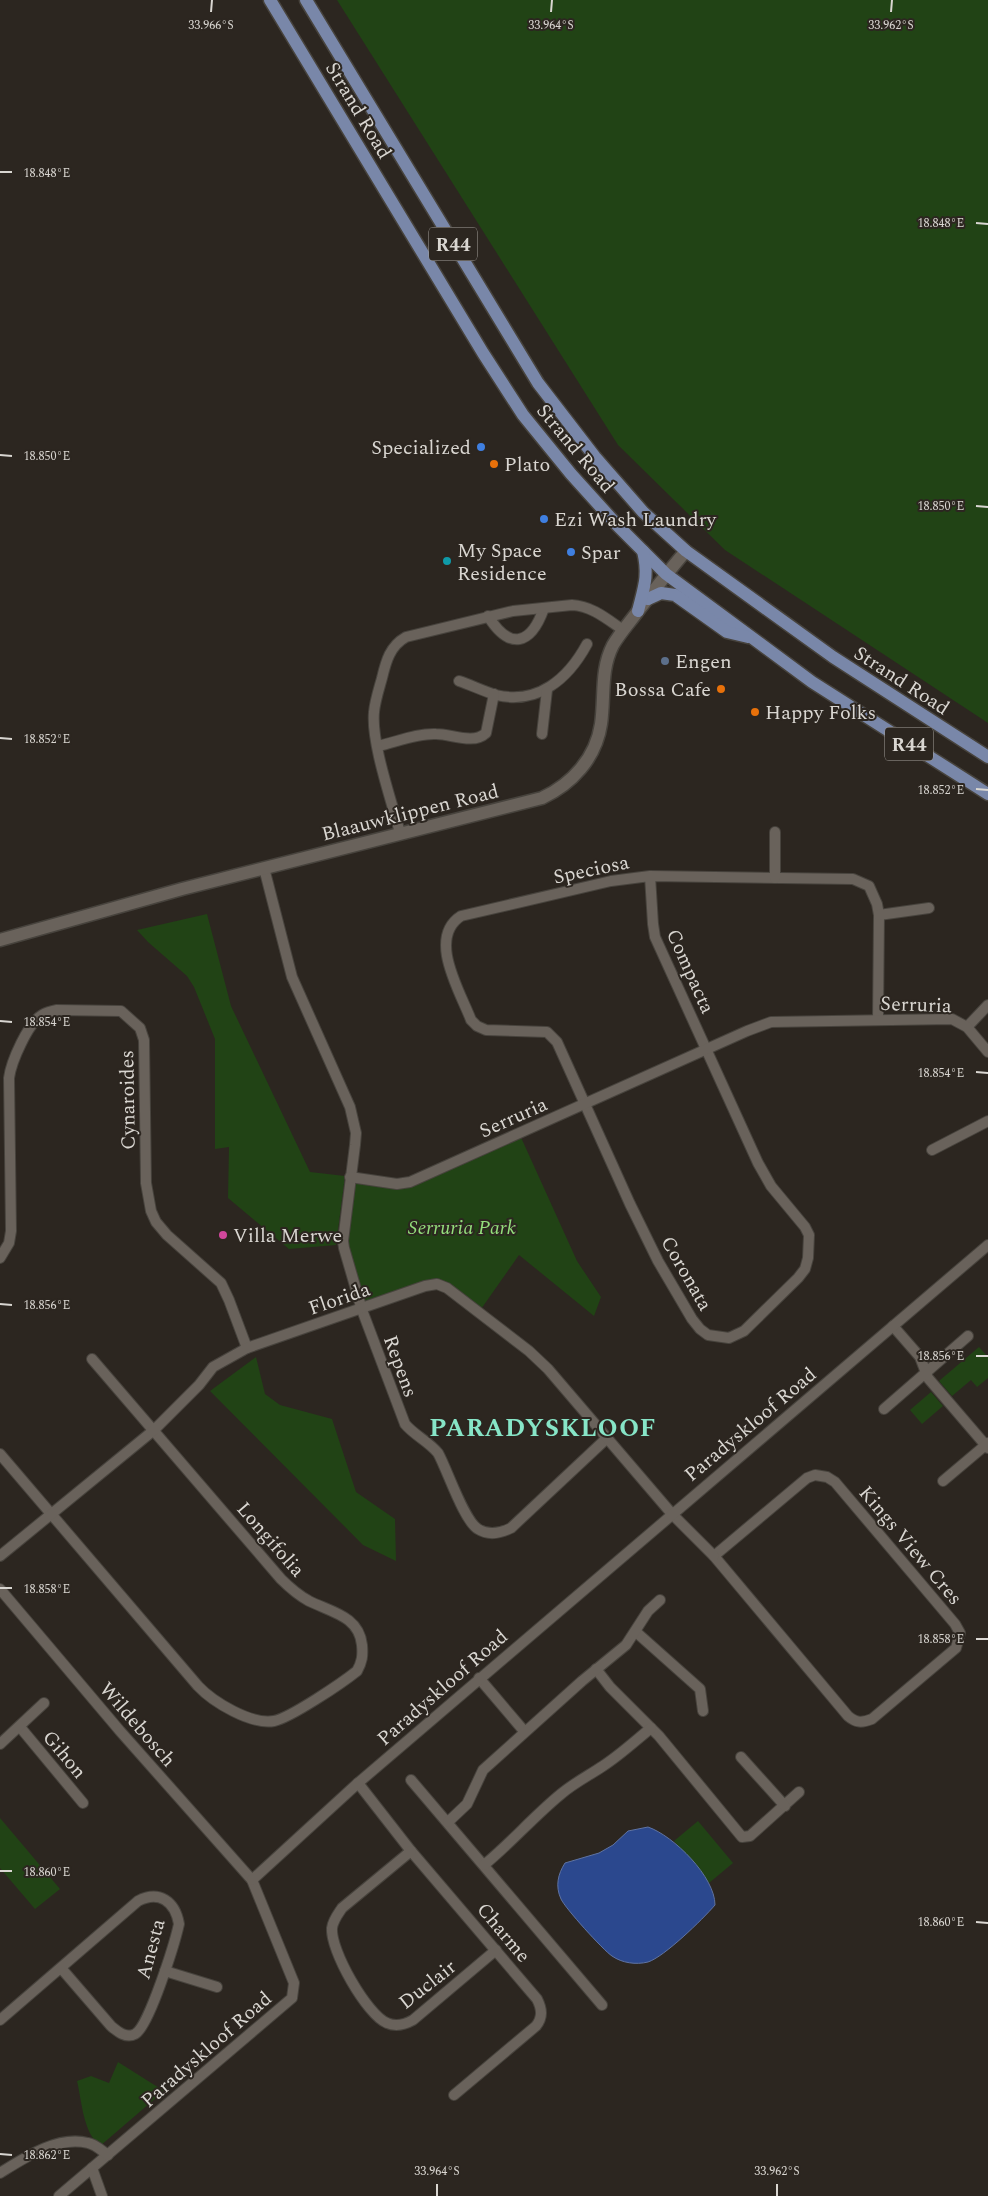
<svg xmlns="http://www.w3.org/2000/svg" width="988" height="2196" viewBox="0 0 988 2196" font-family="Spectral,serif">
<rect width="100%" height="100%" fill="#2c2620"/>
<!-- green -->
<g fill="#214315">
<path d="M 337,0 L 988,0 L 988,723 L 725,550 L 618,445 Z"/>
<path d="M 207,914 L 231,1006 L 310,1172 L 345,1176 L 336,1245 L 289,1249 L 228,1198 L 229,1147 L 215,1149 L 215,1039 L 194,987 L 187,976 L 148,942 L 137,930 Z"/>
<path d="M 519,1133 L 577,1261 L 601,1297 L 594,1316 L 519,1255 L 479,1312 L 437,1284 L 362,1310 L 344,1248 L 350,1177 L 397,1184 Z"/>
<path d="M 979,1347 L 988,1357 L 988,1378 L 977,1387 L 971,1380 L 952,1396 L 939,1381 Z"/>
<path d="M 256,1357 L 265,1394 L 280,1405 L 332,1419 L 356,1492 L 395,1519 L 396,1561 L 363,1545 L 210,1391 Z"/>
<path d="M 931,1392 L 943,1406 L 922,1424 L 910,1410 Z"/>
<path d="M 0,1818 L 60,1889 L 35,1909 L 0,1868 Z"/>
<path d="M 698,1821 L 733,1863 L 709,1883 L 674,1841 Z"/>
<path d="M 118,2062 L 164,2091 L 100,2146 C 83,2132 82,2102 77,2081 L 91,2076 L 109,2083 Z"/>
</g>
<!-- water -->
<path fill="#2b488e" stroke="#5f73a2" d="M 648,1827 C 674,1836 715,1877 715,1905 C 703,1919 664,1957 648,1962 C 636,1965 622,1963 612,1956 C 603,1950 565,1908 561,1899 C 555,1886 558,1874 565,1863 L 599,1853 L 613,1845 L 628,1831 Z"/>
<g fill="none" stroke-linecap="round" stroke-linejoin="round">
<defs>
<g id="minor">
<path d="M 488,616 C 510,651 531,645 544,608"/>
<path d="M 459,681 C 471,685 483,691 496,695 C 538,705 568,679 587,644"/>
<path d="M 542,734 L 547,690"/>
<path d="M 378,746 C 396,742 418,733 436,734 C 452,734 473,745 486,733 L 494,694"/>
<path d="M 400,833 C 392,802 371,743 374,712 C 375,701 379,689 382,678 C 386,661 390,646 406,637 L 513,611 L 572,605 C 592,606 607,619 623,630"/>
<path d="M 264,868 L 292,977 L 350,1107 L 356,1133 L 355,1145 L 343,1241 L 344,1248 L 362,1310 L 405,1424 C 414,1435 428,1441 438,1453 C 447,1469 464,1521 478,1529 C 489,1536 501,1533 511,1528 L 606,1439"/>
<path d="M 650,876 L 653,924 L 655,937 L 758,1163 L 771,1186 L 805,1227 L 809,1235 L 808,1258 L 805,1269 L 798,1278 L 744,1331 L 729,1338 L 708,1335 L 700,1329 L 692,1319 L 658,1261 L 630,1204 L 557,1042 L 547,1032 L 486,1030 L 477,1026 L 471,1020 C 460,991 427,938 461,916 L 611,881 L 650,876 L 853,879 L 869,886 L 877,904 L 879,915 L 878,1020"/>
<path d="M 775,878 L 775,832"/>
<path d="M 879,915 L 929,908"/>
<path d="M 967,1027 L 988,1005"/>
<path d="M 932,1150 L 988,1121"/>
<path d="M 350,1177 L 397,1184 L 410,1182 L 747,1031 L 771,1022 L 952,1019 L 967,1027 L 988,1052"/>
<path d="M 0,1258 L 9,1243 L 11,1231 L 9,1078 C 11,1062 28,1023 42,1015 C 47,1012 52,1011 57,1010 L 121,1011 L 140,1028 L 144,1040 L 146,1183 L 151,1211 L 156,1222 L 167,1235 L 221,1283 L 229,1300 L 247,1348"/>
<path d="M 893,1326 L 920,1357 L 928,1378 L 988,1448"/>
<path d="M 884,1409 L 968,1336"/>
<path d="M 0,1454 L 198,1686 C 213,1702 251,1725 274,1721 C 290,1718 342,1683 357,1671 C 362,1662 363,1656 362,1645 C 359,1616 331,1612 309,1601 C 298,1595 290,1588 281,1579 L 92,1359"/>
<path d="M 815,1475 L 827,1477 L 835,1482 L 955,1624 L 960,1633 L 956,1648 L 872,1719 C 862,1723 856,1723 848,1716 L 714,1556 L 807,1478 Z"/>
<path d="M 943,1481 L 988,1443"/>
<path d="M 0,1556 L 154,1430 L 199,1385 L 213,1367 L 247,1348 L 425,1286 L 437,1284 L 447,1288 L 529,1351 L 548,1369 L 672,1514 L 714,1556"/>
<path d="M 0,1589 L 120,1731 L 252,1880 L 294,1983 L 292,1998 L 59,2196"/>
<path d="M 636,1632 L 700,1689 L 703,1711"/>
<path d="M 596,1669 L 610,1687 L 659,1736 L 742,1837 L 750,1836 L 799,1792"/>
<path d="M 479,1678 L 524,1731"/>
<path d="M 20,1727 L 83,1803"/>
<path d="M 0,1744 L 44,1703"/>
<path d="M 741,1757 L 785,1806"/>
<path d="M 411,1780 L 602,2005"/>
<path d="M 358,1783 L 411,1851 L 537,1999 C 542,2009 543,2017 536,2026 L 454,2095"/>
<path d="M 448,1822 L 467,1804 L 483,1770 L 582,1681 L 626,1645 L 648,1611 L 660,1600"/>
<path d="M 411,1851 L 342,1908 C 338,1914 333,1920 332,1928 C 330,1950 367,2015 387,2023 C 396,2027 404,2025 413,2020 L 496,1950"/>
<path d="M 484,1865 C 511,1843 534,1816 561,1794 C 574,1783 588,1776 603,1766 C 620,1755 635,1741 651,1728"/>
<path d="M 252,1880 L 358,1783 L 988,1245"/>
<path d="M 165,1971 L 217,1987"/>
<path d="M 0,2020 L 138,1901 C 159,1890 175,1901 179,1924 C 175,1942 149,2027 135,2034 C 126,2039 117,2031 111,2026 L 61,1968"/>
<path d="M 92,2168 L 102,2196"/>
<path d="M 0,2173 C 24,2158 58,2135 88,2143 C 95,2144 102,2151 108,2155"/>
</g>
<path id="tertiary" d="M 0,940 L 182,889 L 542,798 C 572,784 596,758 601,724 C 605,697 600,670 613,645 C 620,633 630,622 638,611 C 654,591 669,570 686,551"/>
<g id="primary">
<path d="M 270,0 L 483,353 L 523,415 L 571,474 L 618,526 L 666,574 L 812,682 L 988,794"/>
<path d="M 306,0 L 538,383 L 595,457 L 643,512 L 686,551 L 833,657 L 988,757"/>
<path d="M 648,599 L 661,593 L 675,595 L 727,632 L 748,637"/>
<path d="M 638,611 C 644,587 649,576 643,551"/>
</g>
</defs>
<!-- minor casing -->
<use href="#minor" stroke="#47433d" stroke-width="12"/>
<!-- tertiary casing -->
<use href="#tertiary" stroke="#47433d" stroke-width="15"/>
<!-- primary casing -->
<use href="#primary" stroke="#47433d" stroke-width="15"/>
<!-- minor -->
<use href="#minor" stroke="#69625b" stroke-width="10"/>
<!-- tertiary -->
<use href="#tertiary" stroke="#69625b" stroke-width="12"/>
<!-- primary -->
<use href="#primary" stroke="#7987a9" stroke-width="12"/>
</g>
<!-- ticks -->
<path fill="none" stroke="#d9d6d1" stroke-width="2" d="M 211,12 L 212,0M 551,12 L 552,0M 891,12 L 892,0M 0,172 L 12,172M 976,223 L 988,224M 0,455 L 12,456M 976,506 L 988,507M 0,738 L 12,739M 976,789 L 988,790M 0,1021 L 12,1022M 976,1072 L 988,1073M 0,1304 L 12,1305M 976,1356 L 988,1356M 0,1588 L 12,1588M 976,1639 L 988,1639M 0,1871 L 12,1871M 976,1922 L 988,1923M 0,2154 L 12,2155M 437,2196 L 437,2184M 777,2196 L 777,2184"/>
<!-- markers -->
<g fill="#3f7fe0" stroke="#2c2620" stroke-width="2">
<circle cx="481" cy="447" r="5"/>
<circle cx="544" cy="519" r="5"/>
<circle cx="571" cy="552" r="5"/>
</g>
<g fill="#e8710a" stroke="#2c2620" stroke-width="2">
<circle cx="494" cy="464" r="5"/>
<circle cx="721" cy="689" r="5"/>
<circle cx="755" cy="712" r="5"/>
</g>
<circle fill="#0f9aa8" stroke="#2c2620" stroke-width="2" cx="447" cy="561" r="5"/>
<circle fill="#5c6f8a" stroke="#2c2620" stroke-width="2" cx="665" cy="661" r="5"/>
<circle fill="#d1479c" stroke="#2c2620" stroke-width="2" cx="223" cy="1235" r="5"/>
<g text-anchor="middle" stroke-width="4" stroke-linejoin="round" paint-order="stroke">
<!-- shield labels -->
<g fill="#2c2620" stroke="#a5a19c" stroke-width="1">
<rect x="429" y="227.5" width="48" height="33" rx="4"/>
<rect x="885" y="727.5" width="48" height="33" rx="4"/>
</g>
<g font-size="19" font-weight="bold" fill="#d9d6d1">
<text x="453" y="251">R44</text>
<text x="909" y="751">R44</text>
</g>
<!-- street labels -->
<g font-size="20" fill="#d9d6d1" stroke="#2c2620">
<text transform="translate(359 110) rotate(59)" y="7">Strand Road</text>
<text transform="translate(576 448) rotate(50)" y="7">Strand Road</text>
<text transform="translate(902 680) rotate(33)" y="7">Strand Road</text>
<text transform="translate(410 812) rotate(-14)" y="7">Blaauwklippen Road</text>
<text transform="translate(591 869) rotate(-12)" y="7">Speciosa</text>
<text transform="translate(691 971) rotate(66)" y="7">Compacta</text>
<text transform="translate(916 1004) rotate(2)" y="7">Serruria</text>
<text transform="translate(127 1100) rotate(-91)" y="7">Cynaroides</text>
<text transform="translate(513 1117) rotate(-24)" y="7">Serruria</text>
<text transform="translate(687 1273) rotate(60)" y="7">Coronata</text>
<text transform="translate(339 1298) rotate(-19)" y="7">Florida</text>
<text transform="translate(401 1366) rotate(70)" y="7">Repens</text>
<text transform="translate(750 1424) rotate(-40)" y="7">Paradyskloof Road</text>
<text transform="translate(271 1539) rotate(49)" y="7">Longifolia</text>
<text transform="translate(911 1545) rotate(50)" y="7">Kings View Cres</text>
<text transform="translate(442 1687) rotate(-41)" y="7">Paradyskloof Road</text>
<text transform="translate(138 1724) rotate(49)" y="7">Wildebosch</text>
<text transform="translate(65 1754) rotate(50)" y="7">Gihon</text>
<text transform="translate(504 1932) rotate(50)" y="7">Charme</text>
<text transform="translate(150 1949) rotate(-75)" y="7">Anesta</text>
<text transform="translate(427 1984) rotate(-38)" y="7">Duclair</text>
<text transform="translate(206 2049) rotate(-41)" y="7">Paradyskloof Road</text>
</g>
<!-- poi labels -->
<g font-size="20" fill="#d9d6d1" stroke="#2c2620" text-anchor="start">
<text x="471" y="454" text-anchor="end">Specialized</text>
<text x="504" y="471">Plato</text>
<text x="554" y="526">Ezi Wash Laundry</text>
<text x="457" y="557">My Space<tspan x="457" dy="23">Residence</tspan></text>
<text x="581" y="559">Spar</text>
<text x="675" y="668">Engen</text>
<text x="711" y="696" text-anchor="end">Bossa Cafe</text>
<text x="765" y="719">Happy Folks</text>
<text x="233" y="1242">Villa Merwe</text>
</g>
<!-- park labels -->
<g font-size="20" font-style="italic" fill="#94de7c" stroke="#2c2620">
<text x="462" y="1234">Serruria Park</text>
</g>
<!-- district labels -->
<g font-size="25" font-weight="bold" letter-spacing="1" fill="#87e5c7" stroke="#2c2620">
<text x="543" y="1436">PARADYSKLOOF</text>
</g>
</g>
<g font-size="12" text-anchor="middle" fill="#d9d6d1" stroke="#2c2620" stroke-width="4" stroke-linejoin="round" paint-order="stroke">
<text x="211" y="29">33.966°S</text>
<text x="551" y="29">33.964°S</text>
<text x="891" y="29">33.962°S</text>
<text x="47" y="177">18.848°E</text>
<text x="941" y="227">18.848°E</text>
<text x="47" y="460">18.850°E</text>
<text x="941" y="510">18.850°E</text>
<text x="47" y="743">18.852°E</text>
<text x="941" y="794">18.852°E</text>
<text x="47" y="1026">18.854°E</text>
<text x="941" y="1077">18.854°E</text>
<text x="47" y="1309">18.856°E</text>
<text x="941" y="1360">18.856°E</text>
<text x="47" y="1593">18.858°E</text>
<text x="941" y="1643">18.858°E</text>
<text x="47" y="1876">18.860°E</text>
<text x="941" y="1926">18.860°E</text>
<text x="47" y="2159">18.862°E</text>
<text x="437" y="2175">33.964°S</text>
<text x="777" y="2175">33.962°S</text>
</g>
</svg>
